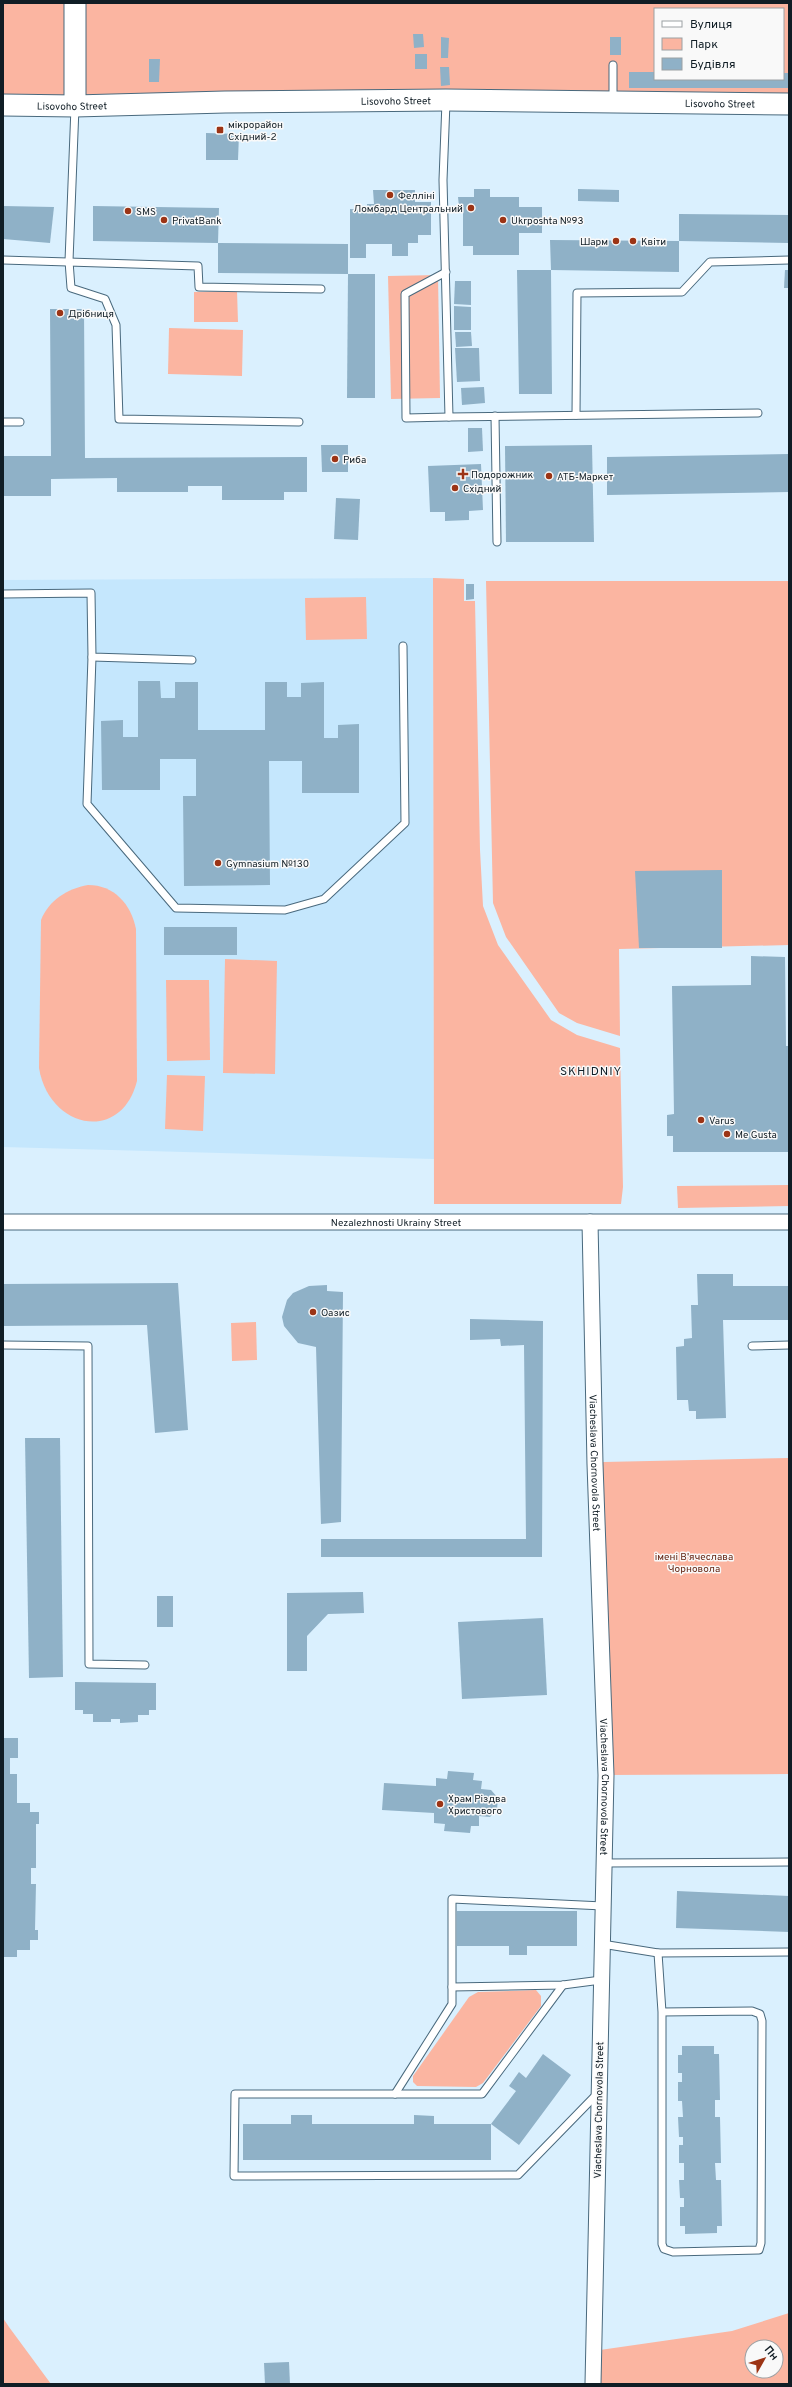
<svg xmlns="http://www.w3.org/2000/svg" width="792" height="2387" viewBox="0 0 792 2387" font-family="Overpass,sans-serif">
<rect width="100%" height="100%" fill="#daf0fe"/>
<!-- built -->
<path fill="#c5e7fd" d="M 433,578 L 434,1159 L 3,1147 L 3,580 Z"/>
<!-- green -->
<g fill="#fbb5a1" fill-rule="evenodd">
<path d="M 3,3 L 789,3 L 789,104 L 3,105 ZM 655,9 L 783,9 L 783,79 L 655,79 Z"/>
<path d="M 438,275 L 440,398 L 391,399 L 388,276 Z"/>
<path d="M 237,291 L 238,322 L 194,322 L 194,292 Z"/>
<path d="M 169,328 L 243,330 L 242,376 L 168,374 Z"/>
<path d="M 433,578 L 464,579 L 464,601 L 475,601 L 480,850 L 483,906 L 498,945 L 551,1020 L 577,1035 L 620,1048 L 623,1187 L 621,1204 L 434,1204 Z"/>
<path d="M 486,581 L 789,581 L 789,945 L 619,949 L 620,1036 L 577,1023 L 559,1013 L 506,937 L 493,903 Z"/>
<path d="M 366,597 L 367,639 L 306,640 L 305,598 Z"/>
<path d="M 88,885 C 114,885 131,904 136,929 L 137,1081 C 121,1144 49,1129 39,1068 L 41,920 C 49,900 67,889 88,885 Z"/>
<path d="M 225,959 L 277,961 L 275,1074 L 223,1073 Z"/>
<path d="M 166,980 L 209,980 L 210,1060 L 167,1061 Z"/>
<path d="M 167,1075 L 205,1076 L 203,1131 L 165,1129 Z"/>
<path d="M 789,1185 L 789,1206 L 678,1208 L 677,1186 Z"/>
<path d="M 256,1322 L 257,1360 L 232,1361 L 231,1323 Z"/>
<path d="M 789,1458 L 789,1774 L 606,1775 L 595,1464 L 604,1462 Z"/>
<path d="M 536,1990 L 541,1996 L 541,2006 L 483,2083 L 476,2087 L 417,2086 L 413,2082 L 413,2076 L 469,1997 L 478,1992 Z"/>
<path d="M 789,2313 L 789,2384 L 593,2384 L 593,2351 L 732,2331 ZM 752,2347 L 776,2347 L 776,2371 L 752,2371 Z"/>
<path d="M 3,2318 L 9,2327 L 51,2384 L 3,2384 Z"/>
</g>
<!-- building -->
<g fill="#8fb1c7">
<path d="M 413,34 L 423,34 L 424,47 L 414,48 Z"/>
<path d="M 441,37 L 449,38 L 448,58 L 441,58 Z"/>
<rect x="610" y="37" width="11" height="18"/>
<rect x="415" y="54" width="12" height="15"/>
<path d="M 149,59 L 160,59 L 159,82 L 149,82 Z"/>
<path d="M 440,67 L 449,67 L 450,85 L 441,86 Z"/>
<path d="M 629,72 L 655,72 L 655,79 L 783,79 L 783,73 L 789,73 L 789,88 L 629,88 Z"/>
<path d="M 206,133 L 239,134 L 238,160 L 206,160 Z"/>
<path d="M 474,189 L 490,189 L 490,197 L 519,197 L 519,207 L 542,207 L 542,233 L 519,233 L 519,255 L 473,255 L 473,246 L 463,246 L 463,207 L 459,207 L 458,197 L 474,197 Z"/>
<path d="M 578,189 L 619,190 L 619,202 L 578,201 Z"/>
<path d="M 373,190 L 415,190 L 415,202 L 431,202 L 431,235 L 418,235 L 418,243 L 408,243 L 408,256 L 392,256 L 392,244 L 366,244 L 366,258 L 350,258 L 350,209 L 367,210 L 367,204 L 374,204 Z"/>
<path d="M 3,206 L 54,207 L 50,243 L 3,239 Z"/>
<path d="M 93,206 L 219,208 L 218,243 L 93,241 Z"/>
<path d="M 679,214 L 789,215 L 789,243 L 679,241 Z"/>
<path d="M 550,240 L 679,241 L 679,272 L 551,270 L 552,394 L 519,394 L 517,270 L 551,270 Z"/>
<path d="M 218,243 L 348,244 L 348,274 L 218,273 Z"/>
<path d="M 785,270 L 789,270 L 789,288 L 784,288 Z"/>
<path d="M 348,274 L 375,274 L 375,398 L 347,398 Z"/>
<path d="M 455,281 L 471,281 L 471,305 L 454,304 Z"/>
<path d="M 454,306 L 471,307 L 471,330 L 454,330 Z"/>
<path d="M 50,309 L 84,309 L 85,458 L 307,457 L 307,492 L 284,492 L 284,500 L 222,500 L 222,486 L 188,486 L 188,492 L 117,492 L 117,478 L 51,479 L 51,496 L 3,496 L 3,456 L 51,456 Z"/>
<path d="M 455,332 L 471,332 L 472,346 L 456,347 Z"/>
<path d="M 455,348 L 479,348 L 480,381 L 457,382 Z"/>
<path d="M 484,387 L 485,403 L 462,405 L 461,388 Z"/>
<path d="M 468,428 L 482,428 L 483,451 L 468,452 Z"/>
<path d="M 321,445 L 348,445 L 348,472 L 322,472 Z"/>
<path d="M 592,445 L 594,542 L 506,542 L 505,446 Z"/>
<path d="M 789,454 L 789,492 L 607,495 L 607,457 Z"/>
<path d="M 481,464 L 483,510 L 469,511 L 469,520 L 445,521 L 445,512 L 430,512 L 428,466 Z"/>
<path d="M 336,498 L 360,499 L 358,540 L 334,539 Z"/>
<path d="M 466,584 L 474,584 L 474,599 L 466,600 Z"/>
<path d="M 138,681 L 160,681 L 161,698 L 175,698 L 175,682 L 198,682 L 198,730 L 265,730 L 265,682 L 287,682 L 287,697 L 301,697 L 301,683 L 324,682 L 324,738 L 338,738 L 338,725 L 359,724 L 359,793 L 302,793 L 302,761 L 269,761 L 270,885 L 184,886 L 183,796 L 196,796 L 196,759 L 160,759 L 160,790 L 102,790 L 101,721 L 123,720 L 123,737 L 138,737 Z"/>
<path d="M 722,870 L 722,948 L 639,948 L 635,871 Z"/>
<rect x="164" y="927" width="73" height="28"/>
<path d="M 751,956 L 785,957 L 786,1046 L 789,1046 L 789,1152 L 673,1152 L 673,1136 L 667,1136 L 667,1115 L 674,1114 L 672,986 L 751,985 Z"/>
<path d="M 697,1274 L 733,1274 L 733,1286 L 789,1286 L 789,1320 L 723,1320 L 726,1418 L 696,1419 L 696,1411 L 689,1411 L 688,1400 L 677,1400 L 676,1347 L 684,1346 L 684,1339 L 692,1338 L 691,1305 L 698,1305 Z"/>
<path d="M 178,1283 L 188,1430 L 155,1433 L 147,1325 L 3,1326 L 3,1284 Z"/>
<path d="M 327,1285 L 327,1291 L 343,1292 L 341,1522 L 321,1524 L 316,1347 L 298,1343 L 284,1326 L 282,1317 L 287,1300 L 293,1293 L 309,1286 Z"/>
<path d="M 470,1319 L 543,1321 L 542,1557 L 321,1557 L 321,1539 L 526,1539 L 524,1345 L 501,1346 L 500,1339 L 470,1340 Z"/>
<path d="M 25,1438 L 60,1438 L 63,1677 L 29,1678 Z"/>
<path d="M 363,1592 L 364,1613 L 328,1614 L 307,1636 L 307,1671 L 287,1671 L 287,1593 Z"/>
<rect x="157" y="1596" width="16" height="31"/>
<path d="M 543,1618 L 547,1695 L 462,1699 L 458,1622 Z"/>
<path d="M 75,1682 L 156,1683 L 156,1710 L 149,1710 L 149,1715 L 138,1715 L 138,1722 L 120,1723 L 120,1719 L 111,1719 L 111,1722 L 93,1722 L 93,1714 L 83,1714 L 83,1710 L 75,1710 Z"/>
<path d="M 3,1738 L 18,1738 L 18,1758 L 10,1758 L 10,1774 L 17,1774 L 17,1803 L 30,1803 L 30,1812 L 39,1812 L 39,1824 L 36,1824 L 36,1868 L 31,1868 L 31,1884 L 36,1884 L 35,1930 L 38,1930 L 38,1940 L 30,1940 L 30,1950 L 17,1950 L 17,1957 L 3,1957 Z"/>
<path d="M 448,1771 L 474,1773 L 473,1780 L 482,1781 L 481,1789 L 491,1790 L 498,1798 L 497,1809 L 490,1817 L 479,1816 L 479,1826 L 471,1826 L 470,1833 L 444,1831 L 445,1824 L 434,1823 L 434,1813 L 382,1810 L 384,1783 L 436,1786 L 436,1778 L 447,1779 Z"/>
<path d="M 677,1891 L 789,1896 L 789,1932 L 676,1928 Z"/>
<path d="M 457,1911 L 577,1911 L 577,1946 L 527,1946 L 527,1955 L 509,1955 L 509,1946 L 457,1946 Z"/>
<path d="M 682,2046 L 714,2046 L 714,2054 L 719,2054 L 720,2100 L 715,2100 L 715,2117 L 720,2117 L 721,2163 L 715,2163 L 716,2180 L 721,2180 L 722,2226 L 717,2226 L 717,2233 L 685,2234 L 685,2226 L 680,2226 L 680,2207 L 684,2207 L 684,2198 L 680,2198 L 679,2180 L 684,2180 L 684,2163 L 679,2163 L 679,2145 L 683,2145 L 683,2137 L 679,2137 L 678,2117 L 683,2117 L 682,2101 L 678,2101 L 678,2082 L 682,2082 L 682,2073 L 678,2073 L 678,2055 L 682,2055 Z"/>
<path d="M 543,2054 L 571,2075 L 519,2145 L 491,2124 L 516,2091 L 509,2086 L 519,2072 L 526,2078 Z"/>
<path d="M 291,2115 L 312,2115 L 312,2124 L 414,2124 L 414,2115 L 434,2116 L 434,2124 L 491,2124 L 491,2160 L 243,2160 L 243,2124 L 291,2124 Z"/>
<path d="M 289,2362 L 290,2384 L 265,2384 L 264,2363 Z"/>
</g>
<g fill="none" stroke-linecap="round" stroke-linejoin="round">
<defs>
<g id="lane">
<path d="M 613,101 L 613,65"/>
<path d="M 446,102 L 443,180 L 449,417 L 758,413"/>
<path d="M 75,107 L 69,261 L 71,288 L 105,299 L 116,325 L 119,419 L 299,422"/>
<path d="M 3,260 L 198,266 L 199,287 L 321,289"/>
<path d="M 446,272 L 405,294 L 406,418 L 449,417"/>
<path d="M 576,415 L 577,293 L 682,292 L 710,262 L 789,260"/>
<path d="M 495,416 L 497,542"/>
<path d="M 3,422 L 20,422"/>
<path d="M 3,594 L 91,593 L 92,657 L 192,660"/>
<path d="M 92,657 L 87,804 L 176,908 L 285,910 L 324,899 L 405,823 L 403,646"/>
<path d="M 3,1345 L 88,1346 L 89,1664 L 145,1665"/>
<path d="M 752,1346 L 789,1345"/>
<path d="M 604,1863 L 789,1862"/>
<path d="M 602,1944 L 658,1953 L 789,1952"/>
<path d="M 658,1953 L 662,2012 L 662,2244 L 664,2249 L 673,2252 L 759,2250 L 761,2243 L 762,2021 L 760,2014 L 752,2011 L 662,2012"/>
<path d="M 563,1985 L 482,2094 L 235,2094 L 234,2176 L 518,2175 L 598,2093"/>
<path d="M 452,1987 L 563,1985 L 601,1980"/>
<path d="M 395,2094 L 452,2004 L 452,1899 L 603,1906"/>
</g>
<g id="street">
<path id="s1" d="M 3,1222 L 789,1222"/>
<path id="s2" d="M 590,1222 L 595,1464 L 606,1775 L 593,2384"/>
</g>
<g id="secondary">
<path d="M 75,3 L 75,106"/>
<path id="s3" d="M 3,105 L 75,106 L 225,102 L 446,100 L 789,104"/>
</g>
</defs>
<!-- lane casing -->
<use href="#lane" stroke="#49697d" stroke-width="9"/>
<!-- street casing -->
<use href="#street" stroke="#49697d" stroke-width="17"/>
<!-- secondary casing -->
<use href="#secondary" stroke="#49697d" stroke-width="23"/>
<!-- lane -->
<use href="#lane" stroke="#fff" stroke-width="7"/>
<!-- street -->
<use href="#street" stroke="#fff" stroke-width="15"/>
<!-- secondary -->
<use href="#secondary" stroke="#fff" stroke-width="21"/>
</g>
<!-- markers -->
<g fill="#9c3415" stroke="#f9f9f9" stroke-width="1.5">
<rect x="216" y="126" width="8" height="8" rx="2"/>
<circle cx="390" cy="195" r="4"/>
<circle cx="471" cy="208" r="4"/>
<circle cx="128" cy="211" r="4"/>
<circle cx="164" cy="220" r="4"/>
<circle cx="503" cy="220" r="4"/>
<circle cx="616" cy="241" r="4"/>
<circle cx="633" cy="241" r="4"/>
<circle cx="60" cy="313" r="4"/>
<circle cx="335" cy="459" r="4"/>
<path d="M461 468h4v4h4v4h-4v4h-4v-4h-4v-4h4z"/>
<circle cx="549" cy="476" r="4"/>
<circle cx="455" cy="488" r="4"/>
<circle cx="218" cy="863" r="4"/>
<circle cx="701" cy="1120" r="4"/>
<circle cx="727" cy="1134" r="4"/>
<circle cx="313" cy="1312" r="4"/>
<circle cx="440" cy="1804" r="4"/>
</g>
<g text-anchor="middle" stroke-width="3" stroke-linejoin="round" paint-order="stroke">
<!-- street labels -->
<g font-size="10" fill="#101d25" stroke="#f9f9f9">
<text dy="4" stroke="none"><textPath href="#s3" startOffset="393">Lisovoho Street</textPath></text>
<text dy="4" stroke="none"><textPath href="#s3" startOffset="717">Lisovoho Street</textPath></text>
<text dy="4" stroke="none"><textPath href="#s3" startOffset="69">Lisovoho Street</textPath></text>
<text dy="4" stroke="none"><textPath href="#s1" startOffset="393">Nezalezhnosti Ukrainy Street</textPath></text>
<text dy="4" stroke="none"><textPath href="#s2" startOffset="241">Viacheslava Chornovola Street</textPath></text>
<text dy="4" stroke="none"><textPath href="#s2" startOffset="565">Viacheslava Chornovola Street</textPath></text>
<text transform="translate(598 2110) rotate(-89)" y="4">Viacheslava Chornovola Street</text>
</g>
<!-- poi labels -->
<g font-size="10" fill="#101d25" stroke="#f9f9f9" text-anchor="start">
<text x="228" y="128">мікрорайон<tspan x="228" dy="12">Східний-2</tspan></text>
<text x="398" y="199">Фелліні</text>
<text x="463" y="212" text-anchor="end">Ломбард Центральний</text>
<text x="136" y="215">SMS</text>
<text x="172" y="224">PrivatBank</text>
<text x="511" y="224">Ukrposhta №93</text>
<text x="608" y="245" text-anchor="end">Шарм</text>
<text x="641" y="245">Квіти</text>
<text x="68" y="317">Дрібниця</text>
<text x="343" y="463">Риба</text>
<text x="471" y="478">Подорожник</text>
<text x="557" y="480">АТБ-Маркет</text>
<text x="463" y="492">Східний</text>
<text x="226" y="867">Gymnasium №130</text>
<text x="709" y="1124">Varus</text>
<text x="735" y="1138">Me Gusta</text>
<text x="321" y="1316">Оазис</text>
<text x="448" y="1802">Храм Різдва<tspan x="448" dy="12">Христового</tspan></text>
</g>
<!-- park labels -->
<g font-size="10" fill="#652614" stroke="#f9f9f9">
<text x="694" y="1560">імені В'ячеслава<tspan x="694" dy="12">Чорновола</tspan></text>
</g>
<!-- quarter labels -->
<g font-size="12" letter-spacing="1" fill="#101d25" stroke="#f9f9f9">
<text x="591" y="1075">SKHIDNIY</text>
</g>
</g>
<!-- border -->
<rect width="792" height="2387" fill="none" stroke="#101d25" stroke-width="8"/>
<!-- legend -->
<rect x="654" y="8" width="130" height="72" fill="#f9f9f9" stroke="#9ca1a4"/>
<rect x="662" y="21" width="20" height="6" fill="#ffffff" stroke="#9ca1a4"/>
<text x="690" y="28" font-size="12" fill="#101d25">Вулиця</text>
<rect x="662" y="38" width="20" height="12" fill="#fbb5a1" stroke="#9ca1a4"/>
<text x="690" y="48" font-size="12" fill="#101d25">Парк</text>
<rect x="662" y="58" width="20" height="12" fill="#8fb1c7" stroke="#9ca1a4"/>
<text x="690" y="68" font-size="12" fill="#101d25">Будівля</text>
<!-- north arrow -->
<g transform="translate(764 2359) rotate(51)"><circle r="19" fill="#f9f9f9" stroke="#9ca1a4"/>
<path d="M0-3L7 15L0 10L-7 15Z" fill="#9c3415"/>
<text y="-6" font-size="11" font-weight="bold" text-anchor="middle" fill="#101d25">Пн</text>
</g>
</svg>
